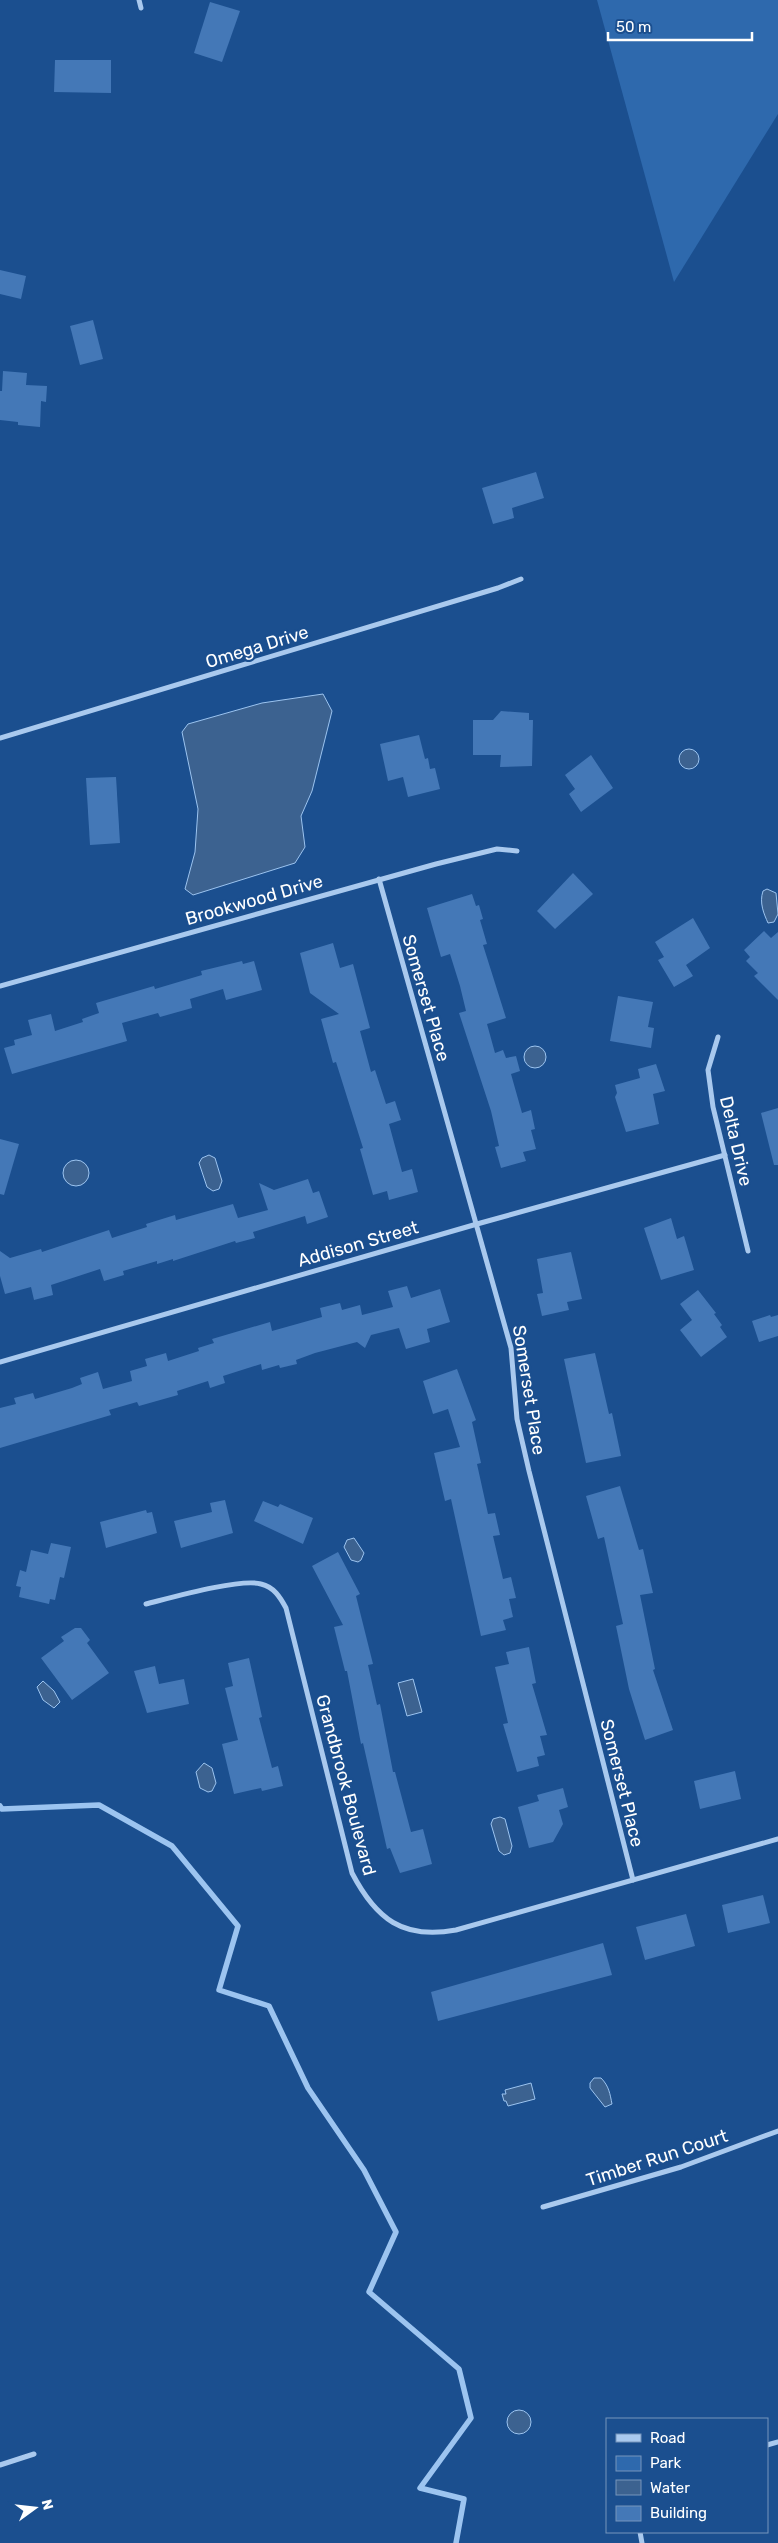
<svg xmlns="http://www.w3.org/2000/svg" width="778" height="2543" viewBox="0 0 778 2543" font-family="Rubik,sans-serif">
<rect width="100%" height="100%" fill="#1b4f8f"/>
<!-- green -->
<path fill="#2e69ad" d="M 597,0 L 778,0 L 778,114 L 674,282 Z"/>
<!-- water -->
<g fill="#3c6290" stroke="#9cc4f0">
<path d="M 323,694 L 332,711 L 312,791 L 301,816 L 305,847 L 295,863 L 193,895 L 185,889 L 195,852 L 198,809 L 182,732 L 188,724 L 262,703 Z"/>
<circle cx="689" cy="759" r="10"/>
<path d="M 767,889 L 776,893 L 778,914 L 774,922 L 768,923 C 764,914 759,903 763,891 Z"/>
<circle cx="535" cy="1057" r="11"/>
<path d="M 209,1155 L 215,1158 L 222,1181 L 219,1189 L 213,1191 L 207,1187 L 199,1163 L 202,1158 Z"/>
<circle cx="76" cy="1173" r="13"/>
<path d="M 354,1538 L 364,1553 L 361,1560 L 358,1562 L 351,1560 L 344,1547 L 347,1540 Z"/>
<path d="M 413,1679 L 422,1712 L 407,1716 L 398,1683 Z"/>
<path d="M 43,1681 L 54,1691 L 60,1702 L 54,1708 L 43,1700 L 37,1687 Z"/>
<path d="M 204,1763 L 212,1768 L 216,1783 L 212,1791 L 208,1792 L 200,1788 L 196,1772 Z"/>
<path d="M 500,1817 L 505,1819 L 512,1846 L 510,1853 L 504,1855 L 499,1851 L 491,1824 L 493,1819 Z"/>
<path d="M 594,2078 L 601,2078 C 609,2086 610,2094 612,2104 L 605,2107 L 590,2088 L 590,2083 Z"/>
<path d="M 531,2083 L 535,2099 L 508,2106 L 506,2101 L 504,2101 L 502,2094 L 506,2094 L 505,2090 Z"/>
<circle cx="519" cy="2422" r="12"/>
</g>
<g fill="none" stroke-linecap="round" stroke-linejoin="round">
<!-- stream -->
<path stroke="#9cc4f0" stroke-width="5.5" d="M 0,1806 L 2,1809 L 99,1805 L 172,1846 L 238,1926 L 219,1990 L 269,2006 L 308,2088 L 364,2170 L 396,2232 L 369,2292 L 459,2369 L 471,2418 L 420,2488 L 464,2499 L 456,2543"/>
</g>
<!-- building -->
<g fill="#4478b7">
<path d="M 210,2 L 240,11 L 222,62 L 194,53 Z"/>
<path d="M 55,60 L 111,60 L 111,93 L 54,92 Z"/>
<path d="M 0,270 L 26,276 L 21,299 L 0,294 Z"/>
<path d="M 93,320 L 103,359 L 80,365 L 70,326 Z"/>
<path d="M 3,371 L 27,373 L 26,385 L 47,386 L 46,402 L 41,401 L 40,427 L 18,425 L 18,422 L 0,420 L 0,391 L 2,391 Z"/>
<path d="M 536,472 L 544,498 L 512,508 L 514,518 L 493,524 L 482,488 Z"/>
<path d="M 501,711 L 529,713 L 529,720 L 533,720 L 532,766 L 500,767 L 501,755 L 473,755 L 473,720 L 493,720 Z"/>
<path d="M 419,735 L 425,759 L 428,758 L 430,769 L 435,768 L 440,789 L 408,797 L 403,777 L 388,781 L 380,744 Z"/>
<path d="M 591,755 L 613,788 L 581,812 L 569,794 L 575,789 L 565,775 Z"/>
<path d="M 116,777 L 120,843 L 90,845 L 86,778 Z"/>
<path d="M 573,873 L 593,894 L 555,929 L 537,911 Z"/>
<path d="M 472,894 L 476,906 L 479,905 L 483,919 L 480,920 L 487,944 L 483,945 L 506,1018 L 487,1024 L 495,1053 L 503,1050 L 506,1058 L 516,1056 L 520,1071 L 511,1074 L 522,1113 L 531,1110 L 535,1129 L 531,1130 L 536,1149 L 523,1152 L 526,1161 L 501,1168 L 495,1147 L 499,1146 L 491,1111 L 459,1013 L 466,1011 L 460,986 L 450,954 L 441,957 L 427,908 Z"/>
<path d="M 693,918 L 710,948 L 686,965 L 693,976 L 674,987 L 658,960 L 664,957 L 655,942 Z"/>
<path d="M 764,931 L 771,938 L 778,932 L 778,1000 L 754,976 L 758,973 L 746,961 L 750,957 L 744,950 Z"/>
<path d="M 333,943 L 340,968 L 353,964 L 370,1028 L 360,1031 L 371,1072 L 375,1070 L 386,1104 L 395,1101 L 401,1120 L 389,1124 L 402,1172 L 412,1169 L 418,1192 L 389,1200 L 387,1191 L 373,1195 L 360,1149 L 363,1148 L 336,1062 L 333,1063 L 321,1019 L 339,1014 L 310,993 L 300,953 Z"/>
<path d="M 242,961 L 243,964 L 254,961 L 262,990 L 226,1000 L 223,989 L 190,999 L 192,1008 L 160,1017 L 158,1013 L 122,1023 L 127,1041 L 12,1074 L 4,1048 L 15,1045 L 14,1040 L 32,1035 L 28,1020 L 51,1014 L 55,1031 L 83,1022 L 82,1019 L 99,1013 L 96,1003 L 154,986 L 155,989 L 202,975 L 201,971 Z"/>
<path d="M 618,996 L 653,1002 L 648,1027 L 654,1028 L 651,1048 L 610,1041 Z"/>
<path d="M 656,1064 L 665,1091 L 653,1094 L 659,1124 L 626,1132 L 615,1097 L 617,1093 L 615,1085 L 640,1078 L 638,1069 Z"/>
<path d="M 778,1108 L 778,1165 L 774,1165 L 761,1113 Z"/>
<path d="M 0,1139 L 19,1144 L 4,1195 L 0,1194 Z"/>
<path d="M 308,1179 L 313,1193 L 319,1191 L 328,1217 L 307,1224 L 305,1216 L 253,1232 L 255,1238 L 236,1243 L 235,1241 L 173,1261 L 173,1259 L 157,1264 L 157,1261 L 123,1271 L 124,1275 L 104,1281 L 100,1269 L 51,1285 L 53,1295 L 34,1300 L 31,1287 L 5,1294 L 0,1276 L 0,1251 L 10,1258 L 41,1249 L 42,1252 L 109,1230 L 112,1238 L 147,1227 L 146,1224 L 175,1215 L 176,1220 L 233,1204 L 238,1218 L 268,1210 L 259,1183 L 274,1190 Z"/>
<path d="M 671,1218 L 677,1239 L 684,1236 L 694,1270 L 661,1280 L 644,1228 Z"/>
<path d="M 571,1252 L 582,1299 L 567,1302 L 569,1310 L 542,1316 L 537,1294 L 543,1293 L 537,1259 Z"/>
<path d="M 407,1286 L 411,1298 L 440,1289 L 450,1322 L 427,1329 L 430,1342 L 406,1349 L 399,1328 L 371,1335 L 365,1348 L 357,1342 L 315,1353 L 296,1360 L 297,1364 L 280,1368 L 279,1365 L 262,1370 L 261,1364 L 223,1376 L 225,1383 L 210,1388 L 208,1381 L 177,1391 L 178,1395 L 139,1406 L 137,1402 L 109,1410 L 111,1415 L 0,1448 L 0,1408 L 16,1404 L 14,1398 L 33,1393 L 35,1399 L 72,1388 L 82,1384 L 80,1378 L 98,1372 L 103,1389 L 132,1381 L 130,1371 L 147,1366 L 145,1359 L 166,1353 L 168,1361 L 199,1351 L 198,1348 L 214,1343 L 212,1339 L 270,1322 L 272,1331 L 322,1317 L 320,1308 L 340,1303 L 342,1310 L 360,1305 L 362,1315 L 393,1307 L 388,1291 Z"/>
<path d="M 698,1290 L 716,1313 L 714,1314 L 722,1325 L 720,1327 L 727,1337 L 701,1357 L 680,1330 L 692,1320 L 680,1304 Z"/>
<path d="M 770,1315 L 771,1317 L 778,1315 L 778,1336 L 759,1342 L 752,1321 Z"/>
<path d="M 595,1353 L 609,1414 L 612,1413 L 621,1456 L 586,1463 L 564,1359 Z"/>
<path d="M 457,1369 L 476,1420 L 472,1422 L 481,1463 L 477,1464 L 488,1514 L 495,1513 L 500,1535 L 493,1536 L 503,1579 L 511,1577 L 516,1598 L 509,1599 L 513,1617 L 503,1620 L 506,1630 L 481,1636 L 451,1499 L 445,1501 L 434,1453 L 460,1447 L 448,1409 L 433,1414 L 423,1381 Z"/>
<path d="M 620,1486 L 639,1550 L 643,1549 L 653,1593 L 640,1595 L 655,1669 L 653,1670 L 673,1730 L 645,1740 L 629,1689 L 616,1626 L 623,1624 L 604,1537 L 598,1539 L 586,1496 Z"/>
<path d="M 225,1500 L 233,1533 L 181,1548 L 174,1521 L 212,1512 L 210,1503 Z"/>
<path d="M 263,1501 L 278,1507 L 280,1504 L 313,1518 L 303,1544 L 254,1521 Z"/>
<path d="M 146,1510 L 147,1513 L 152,1512 L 157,1533 L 106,1548 L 100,1522 Z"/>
<path d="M 51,1543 L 71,1547 L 64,1578 L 60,1577 L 55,1600 L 50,1599 L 49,1604 L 19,1597 L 21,1587 L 16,1586 L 20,1570 L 26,1572 L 31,1550 L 48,1554 Z"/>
<path d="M 338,1552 L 360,1594 L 356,1596 L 373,1664 L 368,1665 L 377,1705 L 380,1704 L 393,1772 L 395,1772 L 411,1832 L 423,1829 L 432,1864 L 400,1873 L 390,1848 L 387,1849 L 363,1743 L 361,1744 L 347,1671 L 345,1671 L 334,1627 L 343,1625 L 312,1566 Z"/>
<path d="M 75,1628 L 81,1628 L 90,1640 L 87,1643 L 109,1673 L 72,1700 L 41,1658 L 64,1641 L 61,1637 Z"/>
<path d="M 529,1647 L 536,1683 L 532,1684 L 547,1735 L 540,1736 L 545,1755 L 537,1757 L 539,1766 L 517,1772 L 503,1724 L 508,1723 L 495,1667 L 509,1664 L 506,1652 Z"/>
<path d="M 249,1658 L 262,1717 L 259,1718 L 272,1768 L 278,1766 L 283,1786 L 262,1791 L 261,1788 L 234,1794 L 222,1744 L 238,1740 L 225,1688 L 233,1686 L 228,1663 Z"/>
<path d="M 155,1666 L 159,1684 L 184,1679 L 189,1704 L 147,1713 L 134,1671 Z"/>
<path d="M 735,1771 L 741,1799 L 700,1809 L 694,1781 Z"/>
<path d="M 563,1788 L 568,1807 L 559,1810 L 563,1824 L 553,1842 L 529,1848 L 518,1807 L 539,1801 L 537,1795 Z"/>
<path d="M 763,1895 L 770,1923 L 728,1933 L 722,1905 Z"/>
<path d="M 686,1914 L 695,1946 L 645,1960 L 636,1927 Z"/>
<path d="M 603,1943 L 612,1975 L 438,2021 L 431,1992 Z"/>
</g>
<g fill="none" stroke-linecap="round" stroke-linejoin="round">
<!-- street -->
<g stroke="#a9c9ee" stroke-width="5">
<path d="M 139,0 L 141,8"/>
<path d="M 0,738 L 498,588 L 521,579"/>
<path d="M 379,879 L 511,1348 L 517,1419 L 529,1471 L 633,1880"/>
<path d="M 0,986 L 436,864 L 497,849 L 517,851"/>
<path d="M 718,1037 L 708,1070 L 713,1107 L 748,1251"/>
<path d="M 0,1362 L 477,1224 L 725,1155"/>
<path d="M 146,1604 C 170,1598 240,1578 261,1584 C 274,1587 280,1597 286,1608 L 352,1873 C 376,1919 403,1940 456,1930 L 778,1839"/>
<path d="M 543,2207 L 681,2167 L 778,2131"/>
<path d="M 767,2445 L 778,2442"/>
<path d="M 0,2465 L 34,2454"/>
<path d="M 640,2532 L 642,2543"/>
</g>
</g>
<g text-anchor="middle" stroke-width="4.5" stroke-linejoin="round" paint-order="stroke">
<!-- street labels -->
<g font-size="18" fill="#fff" stroke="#1b4f8f">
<text transform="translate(257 647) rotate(-17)" y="6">Omega Drive</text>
<text transform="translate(254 900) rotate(-16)" y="6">Brookwood Drive</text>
<text transform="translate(426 998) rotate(74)" y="6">Somerset Place</text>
<text transform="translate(736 1141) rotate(77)" y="6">Delta Drive</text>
<text transform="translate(358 1244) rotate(-16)" y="6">Addison Street</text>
<text transform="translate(529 1390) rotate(81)" y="6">Somerset Place</text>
<text transform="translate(622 1783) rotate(76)" y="6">Somerset Place</text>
<text transform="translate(346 1785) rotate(75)" y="6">Grandbrook Boulevard</text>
<text transform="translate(657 2158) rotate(-18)" y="6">Timber Run Court</text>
</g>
</g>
<!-- legend -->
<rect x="606" y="2418" width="162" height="115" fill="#1b4f8f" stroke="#7695bc"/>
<rect x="616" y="2434" width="25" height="8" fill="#a9c9ee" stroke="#7695bc"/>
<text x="650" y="2443" font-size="15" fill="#ffffff">Road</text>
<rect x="616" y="2456" width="25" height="15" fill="#2e69ad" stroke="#7695bc"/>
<text x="650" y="2468" font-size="15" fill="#ffffff">Park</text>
<rect x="616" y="2480" width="25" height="15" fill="#3c6290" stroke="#7695bc"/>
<text x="650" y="2493" font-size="15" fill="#ffffff">Water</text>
<rect x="616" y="2506" width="25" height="15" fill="#4478b7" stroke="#7695bc"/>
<text x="650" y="2518" font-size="15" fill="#ffffff">Building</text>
<!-- north arrow -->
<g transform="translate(35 2508) rotate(75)" stroke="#1b4f8f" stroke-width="4" paint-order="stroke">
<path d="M0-4L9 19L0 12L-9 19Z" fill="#ffffff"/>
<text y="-8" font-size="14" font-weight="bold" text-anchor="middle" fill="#ffffff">N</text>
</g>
<!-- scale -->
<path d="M608 32v8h144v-8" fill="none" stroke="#ffffff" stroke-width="2.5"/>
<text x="616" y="32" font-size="15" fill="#ffffff" stroke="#1b4f8f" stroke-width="4" paint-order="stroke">50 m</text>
</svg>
